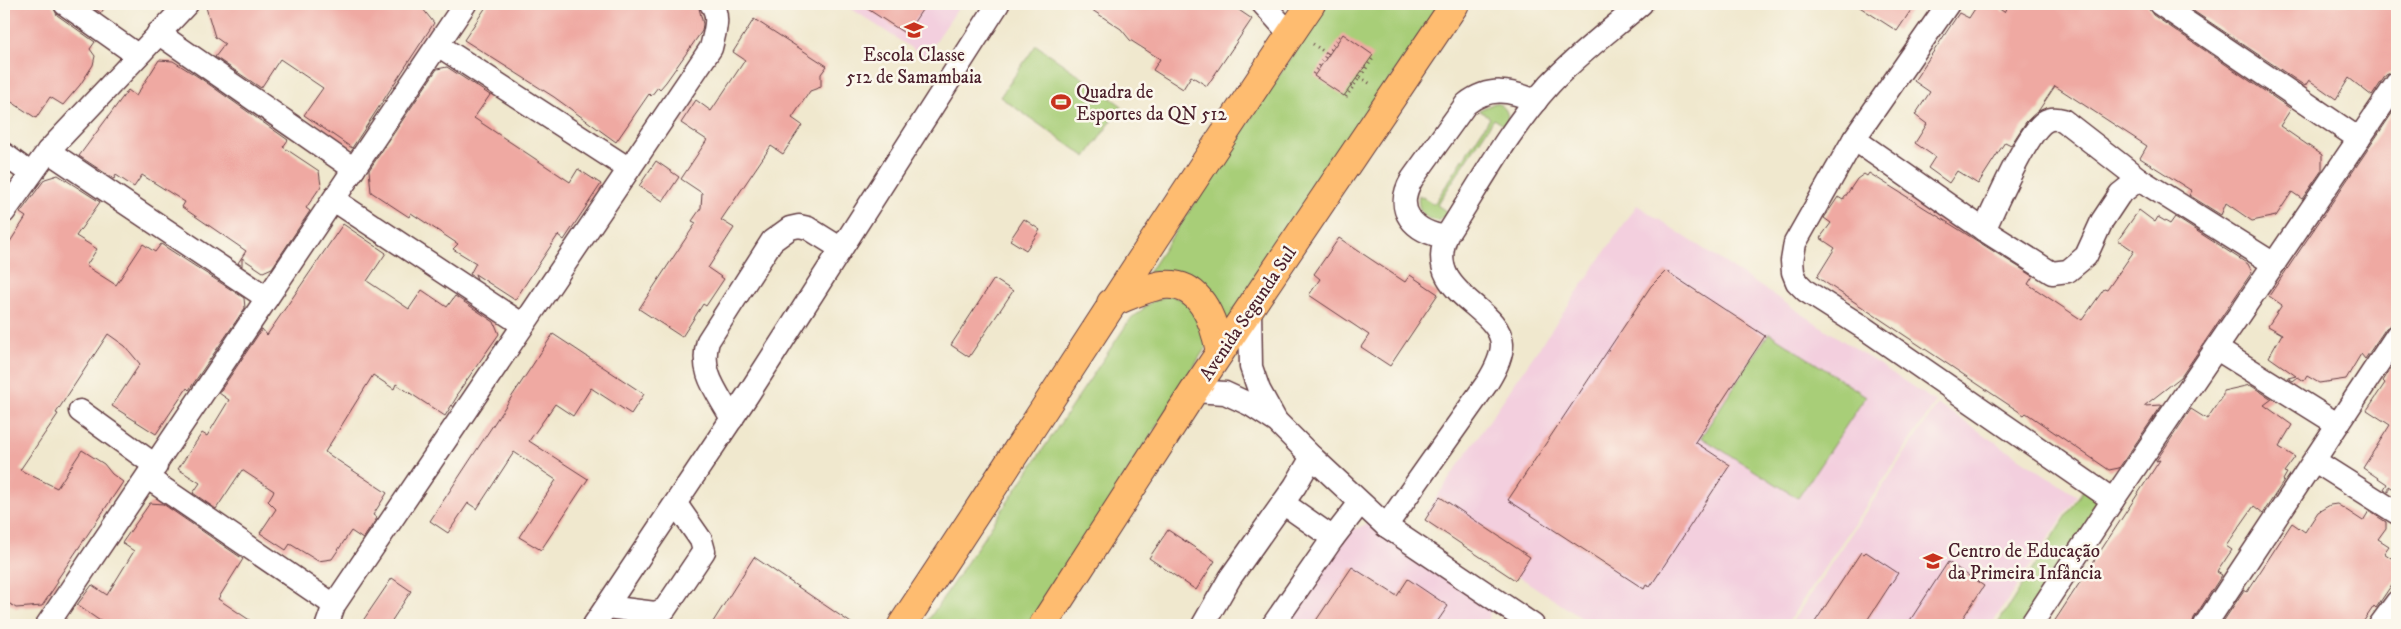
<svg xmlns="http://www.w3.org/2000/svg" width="2401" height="629" viewBox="0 0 2401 629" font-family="'IM FELL DW Pica',serif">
<rect width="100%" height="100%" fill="#fbf7ec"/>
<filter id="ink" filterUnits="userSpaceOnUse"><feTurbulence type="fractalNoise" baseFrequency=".02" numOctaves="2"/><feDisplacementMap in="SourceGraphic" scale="10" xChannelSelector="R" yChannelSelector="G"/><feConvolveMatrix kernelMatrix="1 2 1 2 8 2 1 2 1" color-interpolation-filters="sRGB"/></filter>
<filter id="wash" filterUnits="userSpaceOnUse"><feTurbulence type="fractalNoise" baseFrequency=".0096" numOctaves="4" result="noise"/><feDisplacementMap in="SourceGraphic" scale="20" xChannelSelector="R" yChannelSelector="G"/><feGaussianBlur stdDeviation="1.12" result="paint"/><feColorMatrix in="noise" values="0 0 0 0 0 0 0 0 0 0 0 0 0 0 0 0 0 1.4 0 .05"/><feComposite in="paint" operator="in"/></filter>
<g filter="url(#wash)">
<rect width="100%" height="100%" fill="#f0e8ce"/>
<!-- built -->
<g fill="#f3cfde">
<path d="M 844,4 L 961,4 L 925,57 Z"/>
<path d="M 1637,205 L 1936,402 L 1786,625 L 1592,625 L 1425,514 Z"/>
<path d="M 1938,404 L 2077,496 L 1991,625 L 1790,625 Z"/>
<path d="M 1370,523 L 1491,608 L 1488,619 L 1484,625 L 1286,625 L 1344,533 Z"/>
</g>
<!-- green -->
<g fill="#a8ce78" stroke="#797652">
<path d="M 1327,4 L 1440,4 L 1227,326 C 1216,282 1192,268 1148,273 Z"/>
<path d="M 1036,45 L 1122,106 L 1086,157 L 1000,97 Z"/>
<path d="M 1495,103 C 1508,106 1509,116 1507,127 L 1494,119 L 1437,205 L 1449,213 L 1437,221 C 1422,218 1417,209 1419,195 L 1434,204 L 1490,118 L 1479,110 Z"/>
<path d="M 1170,295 L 1194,305 L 1211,339 L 1032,625 L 925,625 L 1129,321 L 1151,302 Z"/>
<path d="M 1769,333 L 1866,396 L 1798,498 L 1701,437 Z"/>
<path d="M 2085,487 L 2103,503 L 2023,625 L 1997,625 Z"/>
</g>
<g id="blocks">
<!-- building -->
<g fill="#efa9a2">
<path d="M 4,4 L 52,4 L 57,15 L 95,42 L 90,49 L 95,56 L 93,65 L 80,85 L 63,105 L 50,97 L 36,118 L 4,97 L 4,37 L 8,30 L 4,28 Z"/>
<path d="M 87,4 L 107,4 L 101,13 Z"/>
<path d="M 205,4 L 419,4 L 434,23 L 352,148 L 304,115 L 323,88 L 280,59 L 261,88 L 215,57 L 225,44 L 215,37 Z"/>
<path d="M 488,4 L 698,4 L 703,24 L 702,31 L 666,82 L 660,89 L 658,87 L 651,96 L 649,94 L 616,142 L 554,97 L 464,40 Z"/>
<path d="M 860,4 L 926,4 L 906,34 Z"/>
<path d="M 1083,4 L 1230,4 L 1252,19 L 1207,86 L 1191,76 L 1183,89 L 1153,70 L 1160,59 L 1130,40 L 1121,29 Z"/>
<path d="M 1855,4 L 1915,4 L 1897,31 Z"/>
<path d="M 1978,4 L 1992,4 L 2004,12 L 2009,4 L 2147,4 L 2153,15 L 2291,109 L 2280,126 L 2322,155 L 2322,170 L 2302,199 L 2292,192 L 2276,216 L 2252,221 L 2226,203 L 2221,215 L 2189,195 L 2192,191 L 2140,158 L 2147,146 L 2055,86 L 2039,110 L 2026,122 L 2011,145 L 2005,142 L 1978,184 L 1957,171 L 1949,183 L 1928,168 L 1935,157 L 1915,143 L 1927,124 L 1915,115 L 1930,92 L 1914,81 L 1959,13 L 1969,18 Z"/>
<path d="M 2183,4 L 2397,4 L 2397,70 L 2386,75 L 2372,96 L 2349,78 L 2336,99 L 2309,80 L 2305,86 Z"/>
<path d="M 754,19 L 827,66 L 821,74 L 821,87 L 810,91 L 792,118 L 802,125 L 783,154 L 771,146 L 721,220 L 734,228 L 708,268 L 724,279 L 706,306 L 703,304 L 682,337 L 639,309 L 696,223 L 692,221 L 701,208 L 702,193 L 681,179 L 707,140 L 681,123 L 696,100 L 711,111 L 745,60 L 733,52 Z"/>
<path d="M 1343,34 L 1373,55 L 1344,96 L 1314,76 Z"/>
<path d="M 159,60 L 173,61 L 200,78 L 288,140 L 283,147 L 319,171 L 321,186 L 306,208 L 310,211 L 272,268 L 263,272 L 242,258 L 242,266 L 238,263 L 246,251 L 182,207 L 185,202 L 142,175 L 134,187 L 116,175 L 114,179 L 79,156 L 128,90 L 136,96 Z"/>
<path d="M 447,67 L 490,95 L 474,118 L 570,182 L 578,169 L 601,184 L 564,240 L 558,235 L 515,300 L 475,274 L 477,279 L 470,274 L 476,263 L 453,249 L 458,244 L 411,213 L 409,217 L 371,192 L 369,170 L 437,69 Z"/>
<path d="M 2397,106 L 2397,322 L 2386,328 L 2365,359 L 2361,354 L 2346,379 L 2319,383 L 2307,376 L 2304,381 L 2298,377 L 2293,381 L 2288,378 L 2296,376 L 2269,357 L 2282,334 L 2268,326 L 2282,305 L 2269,296 Z"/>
<path d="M 656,161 L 679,177 L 663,201 L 639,186 Z"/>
<path d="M 1869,173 L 2033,276 L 2028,284 L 2082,320 L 2104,289 L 2107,290 L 2134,251 L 2118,240 L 2139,210 L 2155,222 L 2158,217 L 2170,224 L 2175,217 L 2248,264 L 2252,272 L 2181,377 L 2144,406 L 2162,405 L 2119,468 L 2109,470 L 2026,413 L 2024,415 L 1817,277 L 1835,248 L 1820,238 L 1831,223 L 1824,218 L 1838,197 L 1843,200 L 1857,179 L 1864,174 L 1867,176 Z"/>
<path d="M 58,175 L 100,202 L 76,236 L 97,249 L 86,266 L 116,285 L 143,244 L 155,252 L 161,244 L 244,298 L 245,308 L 189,390 L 187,388 L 156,434 L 112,406 L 140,364 L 125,346 L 108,334 L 56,413 L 58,414 L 20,470 L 57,488 L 82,450 L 104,464 L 112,474 L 123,482 L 57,580 L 58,582 L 42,606 L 16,608 L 4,600 L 4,251 L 26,217 L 20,213 L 45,179 Z"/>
<path d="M 1024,219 L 1040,230 L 1026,250 L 1010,240 Z"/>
<path d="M 343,224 L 386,253 L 367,281 L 409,309 L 422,290 L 447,307 L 455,296 L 494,322 L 499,334 L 457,394 L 458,395 L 445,416 L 396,384 L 394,389 L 373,375 L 325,452 L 387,493 L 373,515 L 377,518 L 363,539 L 351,531 L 332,559 L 318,561 L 290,544 L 286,550 L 260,533 L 276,509 L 268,501 L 274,491 L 242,470 L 216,509 L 193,493 L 200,483 L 178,469 L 202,433 L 207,436 L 229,400 L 219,393 L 262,329 L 267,335 Z"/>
<path d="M 1339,238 L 1405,282 L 1410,275 L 1438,294 L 1390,366 L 1361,347 L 1369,335 L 1309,295 L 1320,279 L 1314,274 Z"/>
<path d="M 1666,271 L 1765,336 L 1695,442 L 1730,465 L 1650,587 L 1646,585 L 1644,589 L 1508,500 L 1651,286 Z"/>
<path d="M 994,279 L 1013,291 L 969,357 L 951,345 Z"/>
<path d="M 553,334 L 644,394 L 631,414 L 591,388 L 573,416 L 555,404 L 529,441 L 588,479 L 541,550 L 519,537 L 556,480 L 514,452 L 477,509 L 468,503 L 448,533 L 430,521 Z"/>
<path d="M 2397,358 L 2397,491 L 2389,486 L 2389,492 L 2384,489 L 2387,484 L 2363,468 L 2390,425 L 2367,410 L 2385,383 L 2383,381 Z"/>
<path d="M 2250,385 L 2272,399 L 2264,405 L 2292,425 L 2279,447 L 2295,457 L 2284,472 L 2287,473 L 2283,480 L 2284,481 L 2263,513 L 2254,506 L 2226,546 L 2232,550 L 2217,572 L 2222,575 L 2194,618 L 2192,625 L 2052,625 L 2160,460 L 2156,461 L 2191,409 L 2207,419 L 2223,395 L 2223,391 Z"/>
<path d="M 1440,497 L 1530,557 L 1515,580 L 1425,520 Z"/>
<path d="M 150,503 L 163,504 L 243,559 L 218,599 L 257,625 L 106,625 L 77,605 L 92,585 L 107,595 L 134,551 L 122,543 Z"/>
<path d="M 2337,504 L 2363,521 L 2369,511 L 2386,522 L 2386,528 L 2378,539 L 2389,546 L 2384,553 L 2397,562 L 2397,577 L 2376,608 L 2374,606 L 2361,625 L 2221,625 L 2244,590 L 2247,592 L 2292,523 L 2305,532 L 2318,512 L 2330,505 Z"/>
<path d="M 1168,530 L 1215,561 L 1196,590 L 1149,558 Z"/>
<path d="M 1861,552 L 1864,554 L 1866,552 L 1898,573 L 1864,625 L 1813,625 Z"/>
<path d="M 754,557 L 854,625 L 711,625 Z"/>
<path d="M 1948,562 L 1984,586 L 1958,625 L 1907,625 Z"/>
<path d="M 1352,567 L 1397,596 L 1408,579 L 1448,606 L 1435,625 L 1313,625 Z"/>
<path d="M 392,578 L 411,591 L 389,625 L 360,625 Z"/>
</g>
</g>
</g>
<g filter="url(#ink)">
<use href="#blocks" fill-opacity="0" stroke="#633d43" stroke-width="1"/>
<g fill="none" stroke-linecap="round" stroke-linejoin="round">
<defs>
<g id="minor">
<path d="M 65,4 L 137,55"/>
<path d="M 1263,4 L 1290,34"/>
<path d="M 1948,4 L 1854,139 L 1795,243 L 1792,261 L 1793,272 L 1797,282 L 1806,291 L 1864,328 L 2113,500"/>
<path d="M 2160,4 L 2359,139"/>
<path d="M 158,33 L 354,169"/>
<path d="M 438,45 L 629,169"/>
<path d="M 1854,139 L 1984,230 L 2052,273 L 2068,271 L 2086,256 L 2102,221 L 2120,194 L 2139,179 L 2274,264"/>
<path d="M 48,151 L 267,298"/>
<path d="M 4,154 L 31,174"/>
<path d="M 334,200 L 523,325"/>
<path d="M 4,212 L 48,151 L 187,4"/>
<path d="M 1984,230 C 1995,207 2025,136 2044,122 C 2050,118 2056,118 2063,120 L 2139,179"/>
<path d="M 1446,237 C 1414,232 1393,211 1412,179 L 1466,104 C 1489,86 1510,90 1536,101"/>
<path d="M 1250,309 L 1251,367 L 1259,390 L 1275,419"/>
<path d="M 2217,349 L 2337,424"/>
<path d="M 1194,391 L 1225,393 L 1251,405 L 1277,422 L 1312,457 L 1386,526 L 1533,625"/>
<path d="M 80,411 L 156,466"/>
<path d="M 732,419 C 717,391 699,373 708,341 L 772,241 L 790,228 L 799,226 L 808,228 L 840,248"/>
<path d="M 2315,461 L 2397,513"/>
<path d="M 148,478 L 334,605"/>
<path d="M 1283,503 L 1333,538"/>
<path d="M 1386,526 L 1487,383 C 1494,372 1502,358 1502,344 C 1500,306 1422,293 1447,235 C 1480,184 1509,129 1550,84 C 1577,55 1611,30 1641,4"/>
<path d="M 607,607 L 655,613 L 665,609 L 704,551 L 701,540 L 676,504"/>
<path d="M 47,625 L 465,4"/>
<path d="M 327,625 L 334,605 L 711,48 C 714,34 721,16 711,4"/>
<path d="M 594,625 L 747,396 L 998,4"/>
<path d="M 1203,625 L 1230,578 L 1295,486 L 1312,457"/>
<path d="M 1273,625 L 1333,538 L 1360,503"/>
<path d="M 2031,625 L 2113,500 L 2397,83"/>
<path d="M 2205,625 L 2397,335"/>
<path d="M 2380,625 L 2397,602"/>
</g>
<g id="major">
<path d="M 1111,303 C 1127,297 1145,287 1163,285 C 1201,281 1214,321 1220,352"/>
<path d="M 902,625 C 1040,419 1171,209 1311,4"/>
<path d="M 1043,625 L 1194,391 L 1455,4"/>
</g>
</defs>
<!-- minor casing -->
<use href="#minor" stroke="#633d43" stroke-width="25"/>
<!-- major casing -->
<use href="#major" stroke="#633d43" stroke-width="30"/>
<!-- path -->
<g stroke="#633d43" stroke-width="3" stroke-dasharray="1 4" stroke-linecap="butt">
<path d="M 1313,44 L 1327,54"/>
<path d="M 1313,74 L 1341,34"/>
<path d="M 1360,77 L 1372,85"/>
<path d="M 1346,97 L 1374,57"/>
</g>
<!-- minor -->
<use href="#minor" stroke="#fff" stroke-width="22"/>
<!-- major -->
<use href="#major" stroke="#febc70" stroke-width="28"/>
</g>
</g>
<!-- icons -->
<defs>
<symbol id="school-bare" viewBox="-9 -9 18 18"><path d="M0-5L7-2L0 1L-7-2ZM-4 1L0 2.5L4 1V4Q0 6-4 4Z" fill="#c8321e" stroke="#fbf7ec" stroke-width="2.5" paint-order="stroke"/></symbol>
<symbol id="stadium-bare" viewBox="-9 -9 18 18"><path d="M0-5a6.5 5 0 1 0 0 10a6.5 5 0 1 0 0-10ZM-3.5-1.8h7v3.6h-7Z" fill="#c8321e" stroke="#fbf7ec" stroke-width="2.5" paint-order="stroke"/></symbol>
</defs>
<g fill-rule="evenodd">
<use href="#school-bare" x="900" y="16" width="28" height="28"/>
<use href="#stadium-bare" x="1047" y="88" width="28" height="28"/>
<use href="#school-bare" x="1919" y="547" width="28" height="28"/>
</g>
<g text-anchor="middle" stroke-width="5" stroke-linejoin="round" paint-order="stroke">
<!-- poi labels -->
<g font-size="19" fill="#4a1f2b" stroke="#fbf7ec" text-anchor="start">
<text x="914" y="61" text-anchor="middle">Escola Classe<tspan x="914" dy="22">512 de Samambaia</tspan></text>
<text x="1076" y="98">Quadra de<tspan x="1076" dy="22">Esportes da QN 512</tspan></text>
<text x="1948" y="557">Centro de Educação<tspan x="1948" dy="22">da Primeira Infância</tspan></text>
</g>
<!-- street labels -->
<g font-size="19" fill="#4a1f2b" stroke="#fbf7ec">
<text transform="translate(1247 313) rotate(-56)" y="7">Avenida Segunda Sul</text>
</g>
</g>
<!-- margin -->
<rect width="2401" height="629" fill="none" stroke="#fbf7ec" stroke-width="20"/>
</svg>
